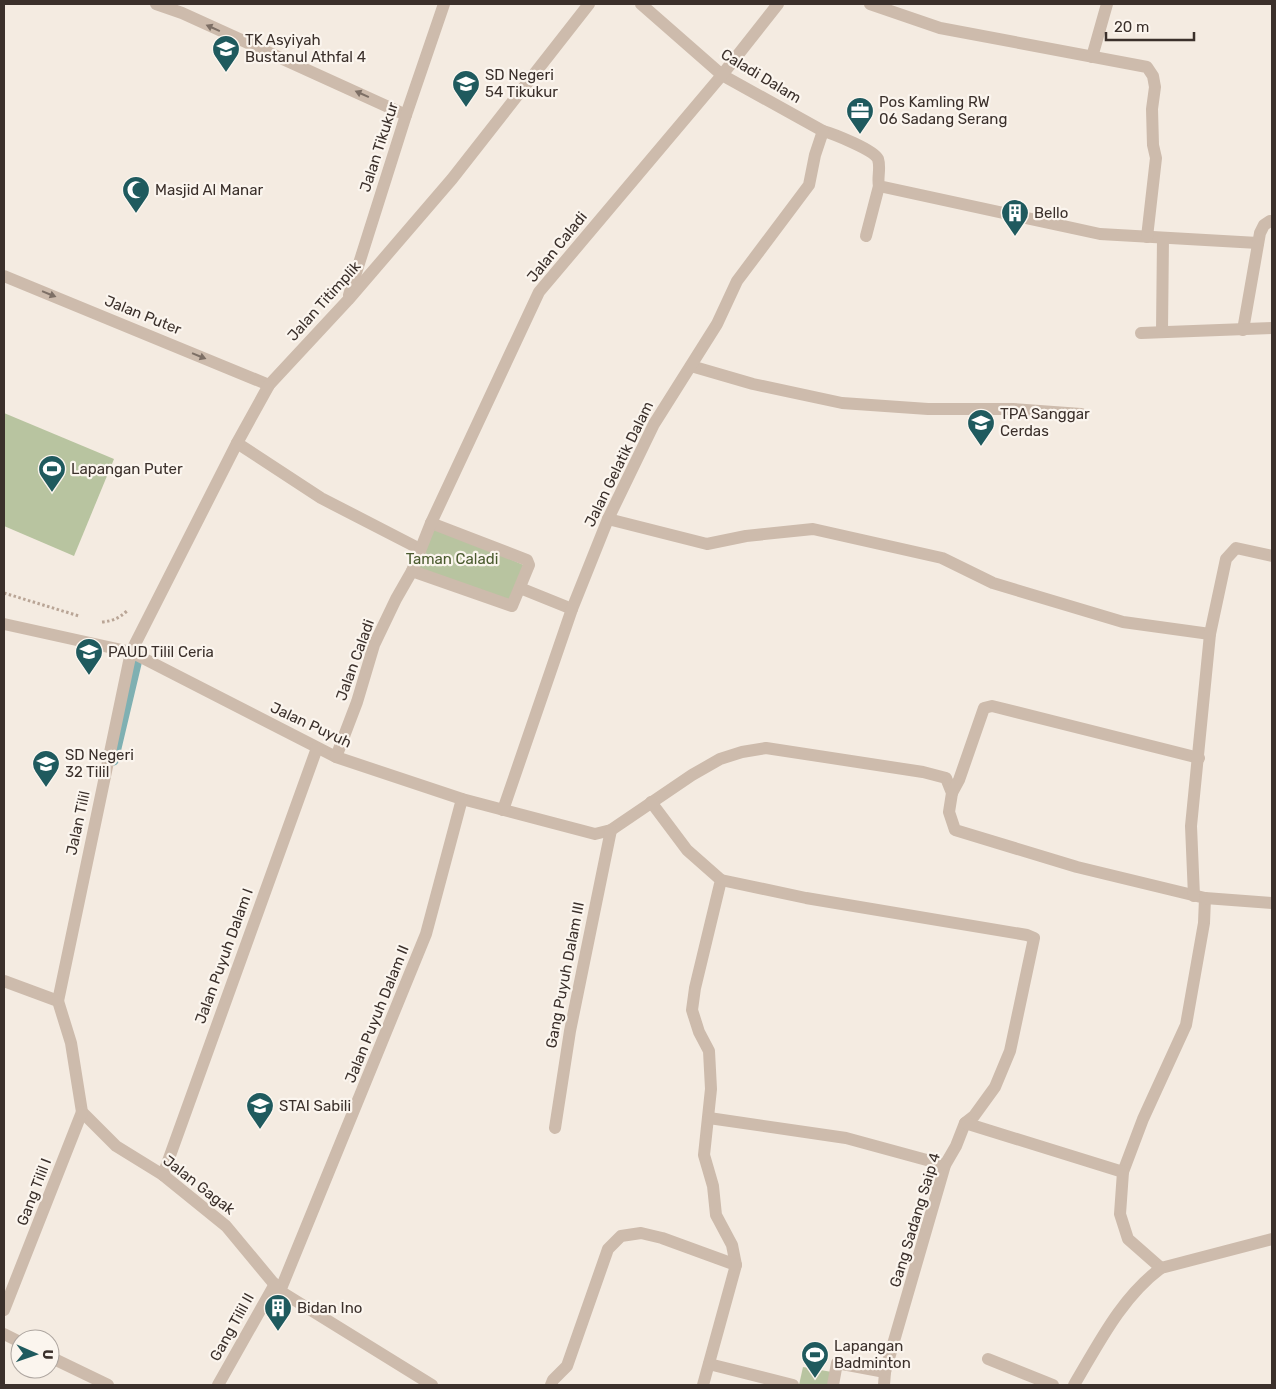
<svg xmlns="http://www.w3.org/2000/svg" width="1276" height="1389" viewBox="0 0 1276 1389" font-family="Rubik,sans-serif">
<rect width="100%" height="100%" fill="#f4ebe1"/>
<!-- green -->
<g fill="#b8c4a0">
<path d="M 4,413 L 114,459 L 74,556 L 4,526 Z"/>
<path d="M 434,527 L 526,566 L 511,604 L 415,570 Z"/>
<path d="M 803,1367 L 832,1372 L 829,1385 L 799,1385 Z"/>
</g>
<g fill="none" stroke-linecap="round" stroke-linejoin="round">
<!-- stream -->
<path stroke="#7fb0b2" stroke-width="9" d="M 114,761 L 137,664"/>
<!-- path -->
<g stroke="#b9a596" stroke-width="3" stroke-dasharray="2.5 2.5" stroke-linecap="butt">
<path d="M 4,593 L 79,616"/>
<path d="M 102,622 C 113,621 119,618 127,611"/>
</g>
<!-- minor -->
<g stroke="#cdbbac" stroke-width="12">
<path d="M 156,4 L 182,13 L 406,115"/>
<path d="M 641,4 L 722,75 L 823,131 C 834,134 874,150 878,159 C 881,168 877,178 879,186 L 1100,234 L 1258,243"/>
<path d="M 870,4 L 940,28 L 1147,67 L 1153,76 L 1155,87 L 1152,109 L 1153,145 L 1156,158 L 1147,237"/>
<path d="M 1092,57 L 1107,4"/>
<path d="M 866,236 L 879,186"/>
<path d="M 4,276 L 269,385"/>
<path d="M 349,295 L 406,115 L 444,4"/>
<path d="M 1243,330 L 1260,233 L 1264,225 L 1270,221 L 1272,221"/>
<path d="M 1162,331 L 1163,238"/>
<path d="M 1141,333 L 1272,328"/>
<path d="M 691,366 L 753,384 L 842,403 L 928,409 L 1013,409 L 1081,414"/>
<path d="M 237,443 L 321,498 L 420,549"/>
<path d="M 608,519 L 707,544 L 746,536 L 813,529 L 942,558 L 993,583 L 1123,622 L 1210,634"/>
<path d="M 412,571 L 512,606 L 529,565 L 527,560 L 431,523"/>
<path d="M 520,588 L 572,609"/>
<path d="M 4,624 L 131,652 L 336,757 L 462,799 L 595,834 L 611,830 L 692,775 L 720,759 L 742,752 L 766,748 L 923,772 L 946,778 L 952,793 L 949,812 L 955,830 L 1077,867 L 1205,898 L 1204,923 L 1186,1025 L 1143,1119 L 1123,1172 L 1120,1214 L 1128,1239 L 1161,1268"/>
<path d="M 336,757 L 357,702 L 374,645 L 396,599 L 412,571 L 431,523 L 539,292 L 722,75 L 778,4"/>
<path d="M 952,793 L 959,780 L 984,708 L 992,706 L 1199,758"/>
<path d="M 651,802 L 687,850 L 721,880 L 695,988 L 692,1010 L 699,1032 L 709,1051 L 711,1089 L 704,1155 L 713,1186 L 716,1215 L 732,1245 L 736,1265 L 703,1385"/>
<path d="M 503,810 L 572,609 L 608,519 L 654,424 L 717,324 L 737,281 L 809,185 L 815,155 L 823,131"/>
<path d="M 721,880 L 806,898 L 1027,935 L 1034,938 L 1010,1051 L 995,1087 L 974,1116 L 965,1123 L 956,1146 L 945,1165 L 885,1372 L 884,1385"/>
<path d="M 1194,896 L 1191,826 L 1210,634 L 1226,559 L 1236,548 L 1272,556"/>
<path d="M 1205,898 L 1272,903"/>
<path d="M 4,981 L 58,1001 L 71,1043 L 82,1112 L 116,1146 L 163,1175 L 226,1226 L 280,1291 L 432,1385"/>
<path d="M 58,1001 L 131,652 L 237,443 L 269,385 L 348,300 L 452,179 L 589,4"/>
<path d="M 709,1118 L 846,1138 L 945,1165"/>
<path d="M 965,1123 L 1123,1172"/>
<path d="M 555,1128 L 570,1031 L 611,830"/>
<path d="M 163,1175 L 317,748"/>
<path d="M 280,1291 L 426,934 L 462,799"/>
<path d="M 4,1310 L 82,1112"/>
<path d="M 4,1334 L 20,1342"/>
<path d="M 50,1357 L 108,1385"/>
<path d="M 988,1359 L 1053,1385"/>
<path d="M 709,1364 L 793,1385"/>
<path d="M 218,1385 L 275,1284"/>
<path d="M 551,1385 L 553,1380 L 567,1366 L 608,1249 L 621,1236 L 641,1233 L 662,1238 L 736,1265"/>
<path d="M 833,1385 L 837,1363 L 885,1372"/>
<path d="M 1074,1385 C 1099,1343 1121,1298 1161,1268 L 1272,1239"/>
</g>
</g>
<!-- one-way arrows -->
<defs><path id="oneway-solid" d="M-6-.8H1V-3.2L6.5 0L1 3.2V.8H-6Z" transform="scale(1.25)"/></defs>
<g fill="#7d6f65">
<use href="#oneway-solid" transform="translate(213 28) rotate(-156)"/>
<use href="#oneway-solid" transform="translate(362 94) rotate(-156)"/>
<use href="#oneway-solid" transform="translate(49 294) rotate(22)"/>
<use href="#oneway-solid" transform="translate(199 356) rotate(22)"/>
</g>
<!-- icons -->
<defs>
<symbol id="school-pin" viewBox="-11 -11 22 30"><path d="M0 17L-7.5 6A9.5 9.5 0 1 1 7.5 6Z" fill="#1f5a5e" stroke="#fbf5ee"/><path d="M0-5L7-2L0 1L-7-2ZM-4 1L0 2.5L4 1V4Q0 6-4 4Z" fill="#fff"/></symbol>
<symbol id="office-pin" viewBox="-11 -11 22 30"><path d="M0 17L-7.5 6A9.5 9.5 0 1 1 7.5 6Z" fill="#1f5a5e" stroke="#fbf5ee"/><path d="M-6-3h4V-5.5h4V-3h4V5H-6ZM-1-4.5V-3h2v-1.5ZM-6 0V1H6V0Z" fill="#fff"/></symbol>
<symbol id="mosque-pin" viewBox="-11 -11 22 30"><path d="M0 17L-7.5 6A9.5 9.5 0 1 1 7.5 6Z" fill="#1f5a5e" stroke="#fbf5ee"/><path d="M3.5-4.9A6 6 0 1 0 3.5 4.9A5 5 0 1 1 3.5-4.9Z" fill="#fff"/></symbol>
<symbol id="building-pin" viewBox="-11 -11 22 30"><path d="M0 17L-7.5 6A9.5 9.5 0 1 1 7.5 6Z" fill="#1f5a5e" stroke="#fbf5ee"/><path d="M-4-6H4V6H1V3H-1V6H-4ZM-2.5-4.3h1.7v1.8h-1.7ZM.8-4.3h1.7v1.8H.8ZM-2.5-1h1.7V.8h-1.7ZM.8-1h1.7V.8H.8Z" fill="#fff"/></symbol>
<symbol id="stadium-pin" viewBox="-11 -11 22 30"><path d="M0 17L-7.5 6A9.5 9.5 0 1 1 7.5 6Z" fill="#1f5a5e" stroke="#fbf5ee"/><path d="M0-5a6.5 5 0 1 0 0 10a6.5 5 0 1 0 0-10ZM-3.5-1.8h7v3.6h-7Z" fill="#fff"/></symbol>
<symbol id="university-pin" viewBox="-11 -11 22 30"><path d="M0 17L-7.5 6A9.5 9.5 0 1 1 7.5 6Z" fill="#1f5a5e" stroke="#fbf5ee"/><path d="M0-5L7-2L0 1L-7-2ZM-4 1L0 2.5L4 1V4Q0 6-4 4Z" fill="#fff"/></symbol>
</defs>
<g fill-rule="evenodd">
<use href="#school-pin" x="210" y="33" width="32" height="43"/>
<use href="#school-pin" x="450" y="68" width="32" height="43"/>
<use href="#office-pin" x="844" y="95" width="32" height="43"/>
<use href="#mosque-pin" x="120" y="174" width="32" height="43"/>
<use href="#building-pin" x="999" y="197" width="32" height="43"/>
<use href="#school-pin" x="965" y="407" width="32" height="43"/>
<use href="#stadium-pin" x="36" y="453" width="32" height="43"/>
<use href="#school-pin" x="73" y="636" width="32" height="43"/>
<use href="#school-pin" x="30" y="748" width="32" height="43"/>
<use href="#university-pin" x="244" y="1090" width="32" height="43"/>
<use href="#building-pin" x="262" y="1292" width="32" height="43"/>
<use href="#stadium-pin" x="799" y="1339" width="32" height="43"/>
</g>
<g text-anchor="middle" stroke-width="4.5" stroke-linejoin="round" paint-order="stroke">
<!-- poi labels -->
<g font-size="15" fill="#3b302b" stroke="#fbf5ee" text-anchor="start">
<text x="245" y="45">TK Asyiyah<tspan x="245" dy="17">Bustanul Athfal 4</tspan></text>
<text x="485" y="80">SD Negeri<tspan x="485" dy="17">54 Tikukur</tspan></text>
<text x="879" y="107">Pos Kamling RW<tspan x="879" dy="17">06 Sadang Serang</tspan></text>
<text x="155" y="195">Masjid Al Manar</text>
<text x="1034" y="218">Bello</text>
<text x="1000" y="419">TPA Sanggar<tspan x="1000" dy="17">Cerdas</tspan></text>
<text x="71" y="474">Lapangan Puter</text>
<text x="108" y="657">PAUD Tilil Ceria</text>
<text x="65" y="760">SD Negeri<tspan x="65" dy="17">32 Tilil</tspan></text>
<text x="279" y="1111">STAI Sabili</text>
<text x="297" y="1313">Bidan Ino</text>
<text x="834" y="1351">Lapangan<tspan x="834" dy="17">Badminton</tspan></text>
</g>
<!-- street labels -->
<g font-size="15" fill="#3b302b" stroke="#fbf5ee">
<text transform="translate(761 76) rotate(31)" y="5">Caladi Dalam</text>
<text transform="translate(379 147) rotate(-72)" y="5">Jalan Tikukur</text>
<text transform="translate(557 247) rotate(-51)" y="5">Jalan Caladi</text>
<text transform="translate(324 301) rotate(-48)" y="5">Jalan Titimplik</text>
<text transform="translate(143 315) rotate(22)" y="5">Jalan Puter</text>
<text transform="translate(619 464) rotate(-64)" y="5">Jalan Gelatik Dalam</text>
<text transform="translate(355 660) rotate(-70)" y="5">Jalan Caladi</text>
<text transform="translate(311 725) rotate(25)" y="5">Jalan Puyuh</text>
<text transform="translate(78 823) rotate(-78)" y="5">Jalan Tilil</text>
<text transform="translate(224 956) rotate(-70)" y="5">Jalan Puyuh Dalam I</text>
<text transform="translate(565 975) rotate(-79)" y="5">Gang Puyuh Dalam III</text>
<text transform="translate(377 1014) rotate(-68)" y="5">Jalan Puyuh Dalam II</text>
<text transform="translate(199 1185) rotate(38)" y="5">Jalan Gagak</text>
<text transform="translate(34 1192) rotate(-69)" y="5">Gang Tilil I</text>
<text transform="translate(915 1220) rotate(-73)" y="5">Gang Sadang Saip 4</text>
<text transform="translate(232 1327) rotate(-61)" y="5">Gang Tilil II</text>
</g>
<!-- park labels -->
<g font-size="15" fill="#4a5a2e" stroke="#fbf5ee">
<text x="452" y="564">Taman Caladi</text>
</g>
</g>
<!-- border -->
<rect width="1276" height="1389" fill="none" stroke="#3b302b" stroke-width="10"/>
<!-- north arrow -->
<g transform="translate(35 1354) rotate(92)"><circle r="24" fill="#fbf5ee" stroke="#aea6a0"/>
<path d="M0-4L9 19L0 12L-9 19Z" fill="#1f5a5e"/>
<text y="-8" font-size="14" font-weight="bold" text-anchor="middle" fill="#3b302b">U</text>
</g>
<!-- scale -->
<path d="M1106 32v8h88v-8" fill="none" stroke="#3b302b" stroke-width="2.5"/>
<text x="1114" y="32" font-size="15" fill="#3b302b" stroke="#fbf5ee" stroke-width="4" paint-order="stroke">20 m</text>
</svg>
